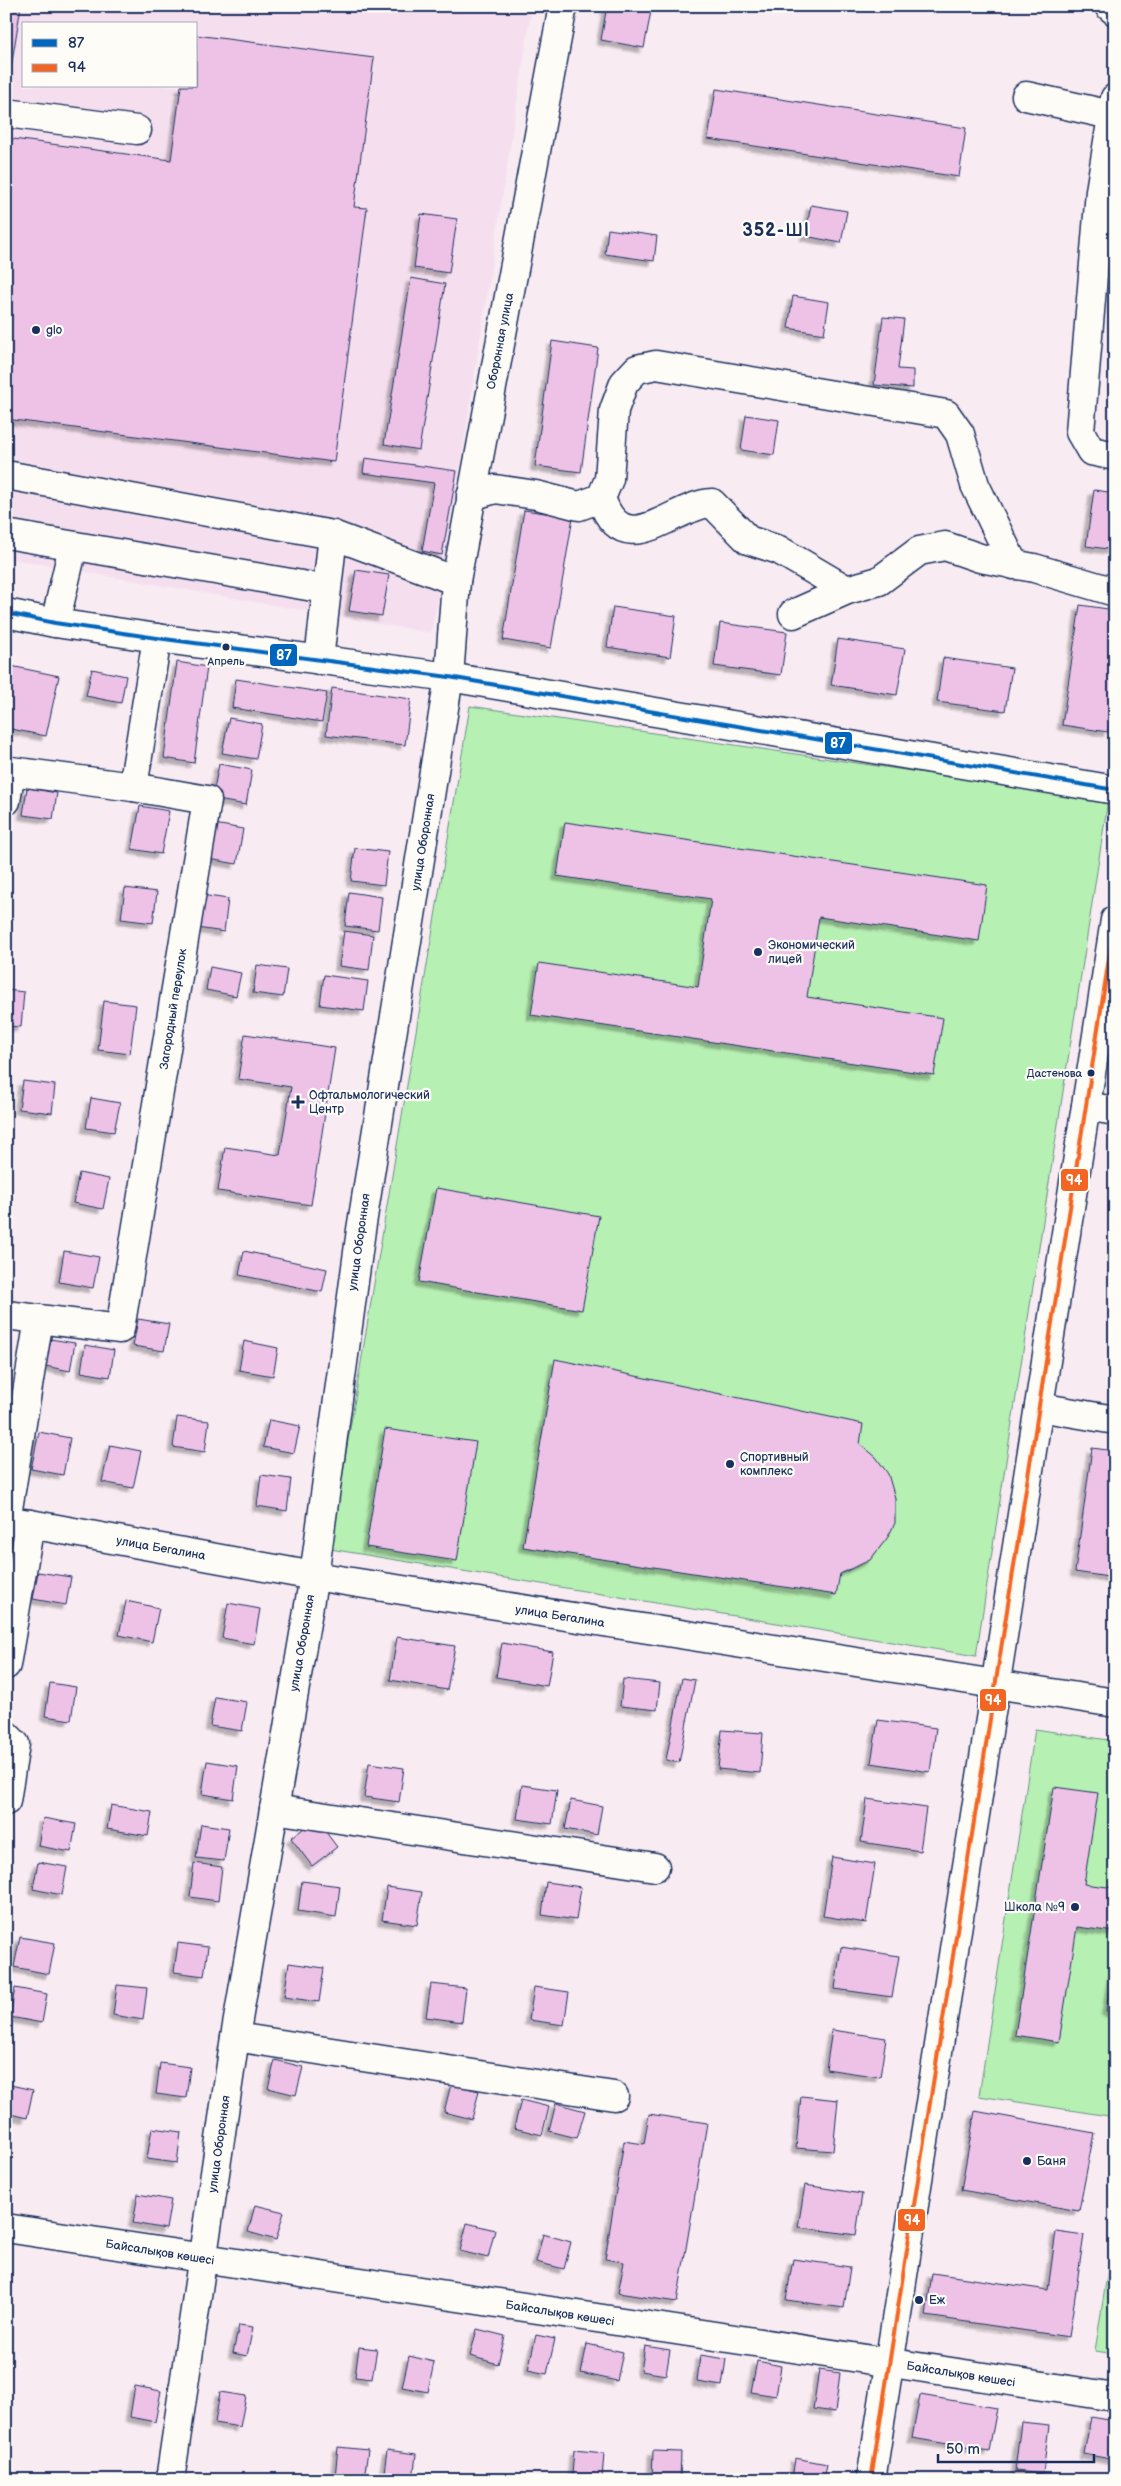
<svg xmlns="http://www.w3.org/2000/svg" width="1121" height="2486" viewBox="0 0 1121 2486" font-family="'Balsamiq Sans',sans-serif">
<defs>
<filter id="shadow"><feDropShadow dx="-4.5" dy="4.5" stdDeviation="1" flood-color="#0004"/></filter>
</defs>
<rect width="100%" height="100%" fill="#f8ebf2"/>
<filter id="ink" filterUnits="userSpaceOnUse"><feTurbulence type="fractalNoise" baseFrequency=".02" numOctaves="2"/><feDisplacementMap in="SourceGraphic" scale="10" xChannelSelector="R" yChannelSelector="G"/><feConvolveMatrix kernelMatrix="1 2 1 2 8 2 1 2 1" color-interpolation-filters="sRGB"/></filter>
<g filter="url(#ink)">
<!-- built -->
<path fill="#f5dfef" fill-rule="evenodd" d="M 6,6 L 532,6 L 445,565 L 431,633 L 6,558 ZM 24,24 L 196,24 L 196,86 L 24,86 Z"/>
<!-- green -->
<g fill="#b7f0b3" stroke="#699088">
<path d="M 470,706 L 1108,800 L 976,1656 L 330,1549 Z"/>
<path d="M 1035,1729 L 1115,1741 L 1115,2117 L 979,2096 Z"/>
<path d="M 1115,2225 L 1115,2354 L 1095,2351 Z"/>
</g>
<!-- building -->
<g fill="#eec2e7" stroke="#1b2f5e" filter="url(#shadow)">
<path d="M 6,6 L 21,6 L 10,74 L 6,74 Z"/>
<path d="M 607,6 L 652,6 L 644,48 L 601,40 Z"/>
<path d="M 196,35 L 374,58 L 354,207 L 367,208 L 334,462 L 6,419 L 6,138 L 171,160 L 181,86 L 196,86 Z"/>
<path d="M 716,89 L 966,128 L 959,177 L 708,139 Z"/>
<path d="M 811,205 L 847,211 L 841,243 L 805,236 Z"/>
<path d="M 421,214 L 457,219 L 449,273 L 414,268 Z"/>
<path d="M 608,229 L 657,236 L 654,261 L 605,254 Z"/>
<path d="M 411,278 L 445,284 L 419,450 L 384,444 Z"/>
<path d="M 793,296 L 829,302 L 824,334 L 788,328 Z"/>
<path d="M 883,317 L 904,319 L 898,369 L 913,370 L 913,388 L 874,385 Z"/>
<path d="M 552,341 L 598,348 L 581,472 L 535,466 Z"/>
<path d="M 746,415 L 779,420 L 774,455 L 741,450 Z"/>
<path d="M 365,458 L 457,471 L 442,555 L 422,551 L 434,483 L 363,473 Z"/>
<path d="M 1094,490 L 1115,493 L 1115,550 L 1086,546 Z"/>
<path d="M 524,510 L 573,517 L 551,648 L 503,640 Z"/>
<path d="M 356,570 L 389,575 L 382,616 L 349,611 Z"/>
<path d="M 1080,605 L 1115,610 L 1115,691 L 1108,732 L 1062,725 Z"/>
<path d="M 613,607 L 676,616 L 670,657 L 607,647 Z"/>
<path d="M 720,623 L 787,632 L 781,675 L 714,666 Z"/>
<path d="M 838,639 L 905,649 L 897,695 L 831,685 Z"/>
<path d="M 943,658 L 1012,668 L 1005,711 L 937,702 Z"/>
<path d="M 177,662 L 207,667 L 194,763 L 164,758 Z"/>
<path d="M 6,665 L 59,676 L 46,736 L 6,728 Z"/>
<path d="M 92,669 L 126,676 L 121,703 L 86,696 Z"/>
<path d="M 236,679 L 327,693 L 322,722 L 232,708 Z"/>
<path d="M 332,688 L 411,699 L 405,745 L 326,735 Z"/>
<path d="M 229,718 L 262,724 L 256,759 L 222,753 Z"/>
<path d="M 219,764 L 252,770 L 246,805 L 212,799 Z"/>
<path d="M 27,788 L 57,793 L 53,819 L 23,815 Z"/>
<path d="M 140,806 L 169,811 L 161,854 L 132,849 Z"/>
<path d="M 565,822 L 987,885 L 979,941 L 819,917 L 807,997 L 943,1018 L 934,1075 L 531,1015 L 539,963 L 698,987 L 711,899 L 557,876 Z"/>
<path d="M 209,823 L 243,829 L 237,864 L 203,858 Z"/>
<path d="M 355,848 L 388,852 L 384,885 L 351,881 Z"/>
<path d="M 125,888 L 157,892 L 153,923 L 121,919 Z"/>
<path d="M 349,892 L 382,897 L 378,930 L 345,926 Z"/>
<path d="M 201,895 L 228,899 L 224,932 L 197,928 Z"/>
<path d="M 344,931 L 373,935 L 369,970 L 339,966 Z"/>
<path d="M 257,965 L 287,969 L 283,997 L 253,993 Z"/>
<path d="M 210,967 L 241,973 L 236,996 L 206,990 Z"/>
<path d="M 324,975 L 368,981 L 364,1011 L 320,1005 Z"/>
<path d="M 6,990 L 24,992 L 21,1027 L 6,1026 Z"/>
<path d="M 104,1001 L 136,1005 L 130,1054 L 98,1050 Z"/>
<path d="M 245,1034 L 335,1048 L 311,1205 L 218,1191 L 225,1147 L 280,1155 L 291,1087 L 238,1079 Z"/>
<path d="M 6,1072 L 12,1073 L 6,1107 Z"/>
<path d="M 23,1081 L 55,1085 L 52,1113 L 19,1109 Z"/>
<path d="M 91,1098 L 120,1103 L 114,1132 L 86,1128 Z"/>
<path d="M 79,1173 L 109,1179 L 103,1209 L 73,1203 Z"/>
<path d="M 436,1188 L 599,1216 L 582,1310 L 419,1282 Z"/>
<path d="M 64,1251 L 99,1257 L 93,1288 L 59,1282 Z"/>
<path d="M 244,1251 L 327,1269 L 322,1292 L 239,1275 Z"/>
<path d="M 138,1319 L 169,1324 L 164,1351 L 133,1346 Z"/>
<path d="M 44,1338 L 75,1343 L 70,1371 L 40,1365 Z"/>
<path d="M 244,1341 L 278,1348 L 273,1376 L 239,1370 Z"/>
<path d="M 85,1345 L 114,1350 L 110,1377 L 81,1372 Z"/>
<path d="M 555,1359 L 863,1424 L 860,1444 L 876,1457 L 888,1474 L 895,1498 L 895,1523 L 888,1537 L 870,1560 L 840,1574 L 836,1595 L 523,1547 Z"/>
<path d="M 177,1417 L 209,1421 L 205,1452 L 173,1447 Z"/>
<path d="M 269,1420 L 300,1426 L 294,1453 L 263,1447 Z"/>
<path d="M 385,1429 L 476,1442 L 457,1561 L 366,1547 Z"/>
<path d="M 39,1432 L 70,1438 L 63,1475 L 31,1469 Z"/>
<path d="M 110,1445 L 141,1451 L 133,1488 L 102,1482 Z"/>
<path d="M 1092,1448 L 1115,1451 L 1115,1578 L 1075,1572 Z"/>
<path d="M 261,1475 L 291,1479 L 287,1511 L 257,1506 Z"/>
<path d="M 38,1572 L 71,1577 L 66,1605 L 33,1599 Z"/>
<path d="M 126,1601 L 159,1608 L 152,1642 L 119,1635 Z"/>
<path d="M 228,1603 L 260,1609 L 254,1644 L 222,1638 Z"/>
<path d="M 397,1637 L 455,1646 L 447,1690 L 390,1680 Z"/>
<path d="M 502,1643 L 553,1652 L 547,1686 L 496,1677 Z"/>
<path d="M 682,1678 L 695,1680 L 679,1763 L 666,1760 Z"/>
<path d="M 623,1679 L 660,1683 L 657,1710 L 620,1706 Z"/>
<path d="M 50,1683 L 76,1687 L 71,1720 L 45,1716 Z"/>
<path d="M 215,1697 L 247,1702 L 242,1731 L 210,1726 Z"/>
<path d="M 878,1720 L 936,1728 L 930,1772 L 871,1763 Z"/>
<path d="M 722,1730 L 763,1733 L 760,1773 L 718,1769 Z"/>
<path d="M 207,1761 L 238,1766 L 233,1799 L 202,1794 Z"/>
<path d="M 369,1763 L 404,1768 L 399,1802 L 364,1797 Z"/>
<path d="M 522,1785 L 557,1790 L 552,1824 L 517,1819 Z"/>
<path d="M 1054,1787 L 1098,1793 L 1084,1884 L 1115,1888 L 1115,1932 L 1077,1927 L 1059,2042 L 1015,2035 Z"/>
<path d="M 867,1799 L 926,1808 L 920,1851 L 861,1842 Z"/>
<path d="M 571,1800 L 602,1806 L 597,1835 L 565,1829 Z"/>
<path d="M 111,1805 L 152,1812 L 148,1836 L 107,1829 Z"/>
<path d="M 43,1818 L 76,1824 L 71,1852 L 38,1846 Z"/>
<path d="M 316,1819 L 337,1847 L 312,1866 L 291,1838 Z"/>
<path d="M 201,1824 L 229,1828 L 224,1861 L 196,1858 Z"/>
<path d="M 832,1857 L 875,1864 L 866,1923 L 823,1916 Z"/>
<path d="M 38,1862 L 67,1867 L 62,1895 L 33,1889 Z"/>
<path d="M 194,1863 L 222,1867 L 218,1901 L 190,1897 Z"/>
<path d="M 302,1881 L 340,1886 L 336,1917 L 298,1911 Z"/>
<path d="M 546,1882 L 581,1887 L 576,1920 L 542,1915 Z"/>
<path d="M 387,1887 L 422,1892 L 417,1925 L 382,1920 Z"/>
<path d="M 20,1937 L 55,1943 L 49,1974 L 14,1967 Z"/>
<path d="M 178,1943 L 208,1947 L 204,1976 L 174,1972 Z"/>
<path d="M 841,1947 L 899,1956 L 892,1997 L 835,1989 Z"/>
<path d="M 1115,1958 L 1115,2013 L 1106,2011 Z"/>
<path d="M 289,1963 L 324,1968 L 319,2002 L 284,1997 Z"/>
<path d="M 431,1984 L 466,1988 L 462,2022 L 426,2017 Z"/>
<path d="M 117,1985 L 147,1988 L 143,2020 L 113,2015 Z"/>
<path d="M 534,1987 L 569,1992 L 564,2025 L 529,2020 Z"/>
<path d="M 15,1988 L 47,1994 L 42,2023 L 10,2017 Z"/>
<path d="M 832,2030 L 886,2038 L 880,2077 L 826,2069 Z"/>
<path d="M 275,2060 L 303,2067 L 296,2095 L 268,2088 Z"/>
<path d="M 160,2063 L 190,2067 L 186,2098 L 156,2094 Z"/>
<path d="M 6,2084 L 33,2090 L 27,2118 L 6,2113 Z"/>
<path d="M 451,2084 L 479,2091 L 472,2119 L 444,2112 Z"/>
<path d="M 801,2096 L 838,2100 L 833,2151 L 796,2148 Z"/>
<path d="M 521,2100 L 549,2107 L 542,2135 L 514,2128 Z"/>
<path d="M 556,2103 L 585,2111 L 577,2138 L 549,2131 Z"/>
<path d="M 975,2111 L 1094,2133 L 1079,2211 L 961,2190 Z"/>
<path d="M 649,2114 L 707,2123 L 677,2302 L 618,2293 L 624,2262 L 605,2259 L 624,2141 L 644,2144 Z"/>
<path d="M 152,2128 L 181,2132 L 177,2163 L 147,2159 Z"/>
<path d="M 805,2185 L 862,2194 L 856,2235 L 798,2227 Z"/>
<path d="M 138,2194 L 171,2200 L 166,2229 L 133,2223 Z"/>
<path d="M 255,2205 L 284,2212 L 276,2240 L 248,2232 Z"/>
<path d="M 467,2223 L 495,2230 L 488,2258 L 460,2251 Z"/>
<path d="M 1056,2231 L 1084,2235 L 1069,2337 L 926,2316 L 932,2273 L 1048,2290 Z"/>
<path d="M 543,2234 L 571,2242 L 564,2269 L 536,2262 Z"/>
<path d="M 793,2259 L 850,2267 L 844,2308 L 786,2300 Z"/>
<path d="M 239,2325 L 253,2327 L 247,2356 L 233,2353 Z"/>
<path d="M 477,2329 L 505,2336 L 498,2364 L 470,2356 Z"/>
<path d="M 536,2335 L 555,2339 L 547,2374 L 528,2370 Z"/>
<path d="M 587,2344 L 623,2352 L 617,2381 L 581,2373 Z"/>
<path d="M 645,2346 L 670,2350 L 666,2375 L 641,2371 Z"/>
<path d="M 359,2347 L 377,2349 L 372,2379 L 355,2377 Z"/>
<path d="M 700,2355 L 726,2359 L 722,2386 L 697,2382 Z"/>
<path d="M 409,2356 L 434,2362 L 428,2392 L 402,2387 Z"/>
<path d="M 757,2361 L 781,2366 L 776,2396 L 751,2392 Z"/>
<path d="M 819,2370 L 840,2373 L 835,2412 L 813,2409 Z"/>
<path d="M 135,2386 L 161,2391 L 155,2422 L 130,2417 Z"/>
<path d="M 220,2392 L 246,2396 L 240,2427 L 215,2423 Z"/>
<path d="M 920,2395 L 997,2408 L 989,2451 L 912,2438 Z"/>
<path d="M 1091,2417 L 1115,2421 L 1115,2460 L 1084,2454 Z"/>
<path d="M 1021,2422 L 1049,2425 L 1043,2474 L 1015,2471 Z"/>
<path d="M 338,2447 L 368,2450 L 364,2480 L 335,2477 Z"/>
<path d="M 387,2450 L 416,2454 L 413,2480 L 383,2480 Z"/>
<path d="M 574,2450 L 604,2453 L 602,2479 L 572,2475 Z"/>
<path d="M 653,2451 L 681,2452 L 680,2480 L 652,2480 Z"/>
<path d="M 795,2458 L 827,2464 L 824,2480 L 792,2480 Z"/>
</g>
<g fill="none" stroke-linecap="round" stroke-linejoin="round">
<defs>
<g id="minor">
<path d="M 1109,6 L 1115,11"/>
<path d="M 1026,96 L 1111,115"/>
<path d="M 1115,98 L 1100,191 L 1080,432 L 1091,451 L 1115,456"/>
<path d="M 6,113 L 137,130"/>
<path d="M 6,475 L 333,535 L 456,581"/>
<path d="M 471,496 L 495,489 L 536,495 L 579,506 L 601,498 L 609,479 L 614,410 L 624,383 L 637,369 L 656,365 L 946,414 L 960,434 L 975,485 L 1014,565"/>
<path d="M 601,498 C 624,566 673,504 712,503 L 748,540 L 779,550 L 847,590"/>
<path d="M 6,534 L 325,589"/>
<path d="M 793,614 L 847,590 L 879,581 L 919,551 L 945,546 L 980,558 L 1034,568 L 1115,592"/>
<path d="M 55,623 L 73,547"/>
<path d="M 319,660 L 333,535"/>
<path d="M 133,787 L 157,638"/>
<path d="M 6,801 L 11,771 L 133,787 L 207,800 L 120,1329 L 6,1315"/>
<path d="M 1086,1106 L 1115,1111"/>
<path d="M 1039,1407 L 1115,1420"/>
<path d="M 6,1521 L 30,1524 L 314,1576 L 1115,1703"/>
<path d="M 6,1521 L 39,1319"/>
<path d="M 6,1665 L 30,1524"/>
<path d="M 6,1735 L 15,1744 L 6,1801"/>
<path d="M 274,1809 L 655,1867"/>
<path d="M 235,2037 L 614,2096"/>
<path d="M 6,2228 L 1115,2397"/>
<path d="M 170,2480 L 235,2037 L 314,1576 L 361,1230 L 449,677 L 456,581 L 563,6"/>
<path d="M 871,2480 L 1115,920"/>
</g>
<path id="major" d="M 6,613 L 55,623 L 157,638 L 449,677 L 1115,790"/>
</defs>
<!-- minor casing -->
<use href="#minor" stroke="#1b2f5e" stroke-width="31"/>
<!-- major casing -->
<use href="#major" stroke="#1b2f5e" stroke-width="31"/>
<!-- minor -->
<use href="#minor" stroke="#fdfcf7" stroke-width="28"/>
<!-- major -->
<use href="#major" stroke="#fdfcf7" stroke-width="28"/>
<defs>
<path id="bus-1" d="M 6,613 L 55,623 L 157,638 L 449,677 L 1115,790"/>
<path id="bus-2" d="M 871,2480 L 1115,920"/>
</defs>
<!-- bus-1 casing -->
<use href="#bus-1" stroke="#fdfcf7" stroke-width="8"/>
<!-- bus-2 casing -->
<use href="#bus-2" stroke="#fdfcf7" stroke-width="8"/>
<!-- bus-1 -->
<use href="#bus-1" stroke="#0065bd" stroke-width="4"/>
<!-- bus-2 -->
<use href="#bus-2" stroke="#f26522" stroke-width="4"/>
</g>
</g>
<!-- markers -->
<g fill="#1b2f5e" stroke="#fdfcf7" stroke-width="2">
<circle cx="36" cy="330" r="5"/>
<circle cx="226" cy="647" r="4.5"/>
<circle cx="758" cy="952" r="5"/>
<circle cx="1091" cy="1073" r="4.5"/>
<path d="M295.5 1094.5h5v5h5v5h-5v5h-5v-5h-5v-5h5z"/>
<circle cx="730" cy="1464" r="5"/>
<circle cx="1075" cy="1907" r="5"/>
<circle cx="1027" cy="2161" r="5"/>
<circle cx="919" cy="2300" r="5"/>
</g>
<g text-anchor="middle" stroke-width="4.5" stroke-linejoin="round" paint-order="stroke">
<!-- bus labels -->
<g font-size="11" fill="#1b2f5e" stroke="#fdfcf7">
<text x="226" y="665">Апрель</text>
<text x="1082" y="1077" text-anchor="end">Дастенова</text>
</g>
<!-- poi labels -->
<g font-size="12" fill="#1b2f5e" stroke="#fdfcf7" text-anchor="start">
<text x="46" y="334">glo</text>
<text x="768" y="949">Экономический<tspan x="768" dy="14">лицей</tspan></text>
<text x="309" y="1099">Офтальмологический<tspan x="309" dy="14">Центр</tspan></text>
<text x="740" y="1461">Спортивный<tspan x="740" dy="14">комплекс</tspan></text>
<text x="1065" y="1911" text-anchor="end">Школа №9</text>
<text x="1037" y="2165">Баня</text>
<text x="929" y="2304">Еж</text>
</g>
<!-- street labels -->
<g font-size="12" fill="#1b2f5e" stroke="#fdfcf7">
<text transform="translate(500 341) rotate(-79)" y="4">Оборонная улица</text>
<text transform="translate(423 842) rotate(-81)" y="4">улица Оборонная</text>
<text transform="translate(173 1009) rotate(-81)" y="4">Загородный переулок</text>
<text transform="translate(359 1242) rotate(-82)" y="4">улица Оборонная</text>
<text transform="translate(161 1548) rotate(10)" y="4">улица Бегалина</text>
<text transform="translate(560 1616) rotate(9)" y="4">улица Бегалина</text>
<text transform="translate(302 1643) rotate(-80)" y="4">улица Оборонная</text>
<text transform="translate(219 2144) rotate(-82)" y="4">улица Оборонная</text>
<text transform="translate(160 2252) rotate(9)" y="4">Байсалықов көшесі</text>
<text transform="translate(560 2313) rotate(9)" y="4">Байсалықов көшесі</text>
<text transform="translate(961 2374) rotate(9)" y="4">Байсалықов көшесі</text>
</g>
<!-- district labels -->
<g font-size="18" font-weight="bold" letter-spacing="1" fill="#1b2f5e" stroke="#fdfcf7">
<text x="776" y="236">352-ШІ</text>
</g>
</g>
<g stroke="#fdfcf7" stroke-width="2">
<rect x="269" y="643" width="29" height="24" rx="5" fill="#0065bd"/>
<rect x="824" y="731" width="29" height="24" rx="5" fill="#0065bd"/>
<rect x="1060" y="1168" width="29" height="24" rx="5" fill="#f26522"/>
<rect x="979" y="1688" width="28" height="24" rx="5" fill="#f26522"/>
<rect x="897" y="2208" width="29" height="24" rx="5" fill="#f26522"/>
</g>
<g font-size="14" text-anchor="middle" font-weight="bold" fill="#fff">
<text x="284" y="660">87</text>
<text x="838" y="748">87</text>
<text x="1074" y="1185">94</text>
<text x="993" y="1705">94</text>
<text x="912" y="2225">94</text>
</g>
<!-- margin -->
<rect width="1121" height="2486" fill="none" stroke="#fdfcf7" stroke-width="25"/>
<rect x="12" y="12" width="1096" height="2461" fill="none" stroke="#1b2f5e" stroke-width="2" filter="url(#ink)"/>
<!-- legend -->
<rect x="22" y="22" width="175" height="65" fill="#fdfcf7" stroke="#a3aaba"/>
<rect x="32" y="39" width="25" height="8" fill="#0065bd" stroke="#a3aaba"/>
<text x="68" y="48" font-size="15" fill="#1b2f5e">87</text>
<rect x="32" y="64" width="25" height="8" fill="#f26522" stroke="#a3aaba"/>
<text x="68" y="72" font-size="15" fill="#1b2f5e">94</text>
<!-- scale -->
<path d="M938 2454v8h156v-8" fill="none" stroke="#1b2f5e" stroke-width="2.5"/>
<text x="946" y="2454" font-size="15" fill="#1b2f5e" stroke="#fdfcf7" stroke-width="4" paint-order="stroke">50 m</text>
</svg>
